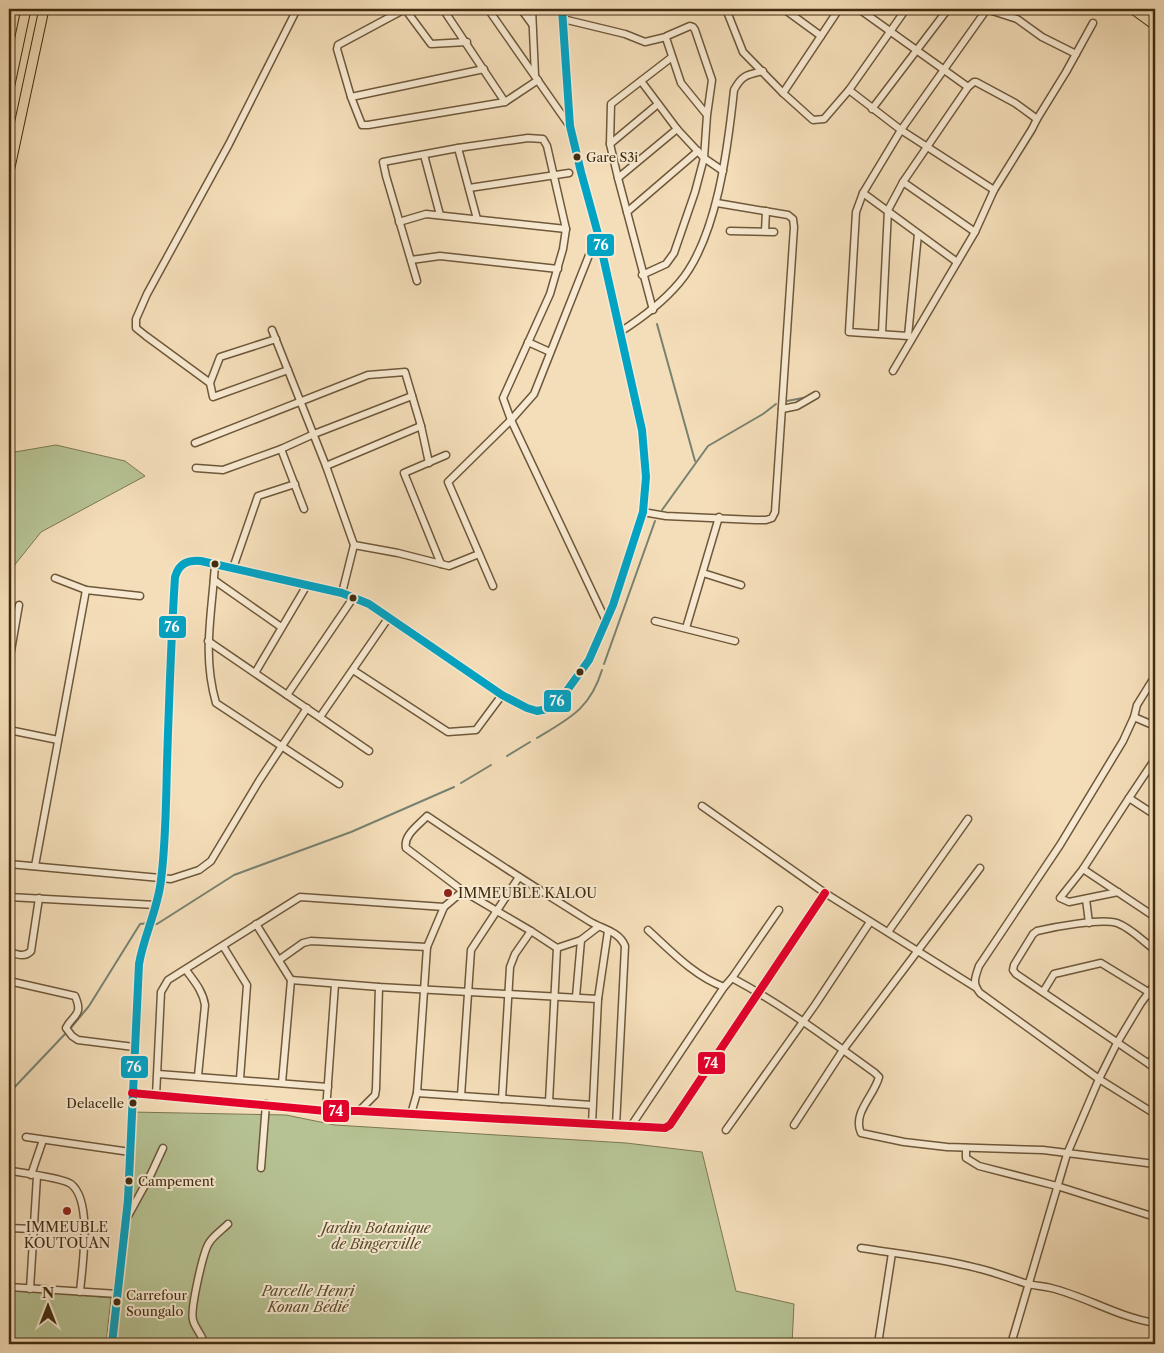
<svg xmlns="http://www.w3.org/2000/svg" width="1164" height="1353" viewBox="0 0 1164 1353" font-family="'Libre Caslon Text',serif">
<rect width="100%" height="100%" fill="#f4deb9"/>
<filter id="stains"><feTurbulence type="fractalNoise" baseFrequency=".004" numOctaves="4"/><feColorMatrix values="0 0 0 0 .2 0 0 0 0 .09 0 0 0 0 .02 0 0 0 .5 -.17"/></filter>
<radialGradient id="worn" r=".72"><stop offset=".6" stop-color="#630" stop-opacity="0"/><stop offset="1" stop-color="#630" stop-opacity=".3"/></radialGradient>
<!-- green -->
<g fill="#b6c293" stroke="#7c7752">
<path d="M 56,445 L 125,461 L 145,476 L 41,532 L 9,572 L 9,453 Z"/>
<path d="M 130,1112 L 286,1115 L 335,1125 L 626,1143 L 702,1152 L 736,1291 L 794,1304 L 792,1344 L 113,1344 Z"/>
<path d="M 9,1289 L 111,1298 L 106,1344 L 9,1344 Z"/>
</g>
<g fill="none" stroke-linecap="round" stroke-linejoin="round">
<!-- stream -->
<g stroke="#788271" stroke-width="2">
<path d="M 657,324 L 695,461"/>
<path d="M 787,401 L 808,397"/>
<path d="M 662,510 L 708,446 L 763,414 L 776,404"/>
<path d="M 604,664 L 655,521"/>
<path d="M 537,738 C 570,718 590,709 602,670"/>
<path d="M 507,756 L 530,742"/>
<path d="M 461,783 L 491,765"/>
<path d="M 152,924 L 157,924 L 234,875 L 351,832 L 454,787"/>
<path d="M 70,1029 L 89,1006 L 140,924 L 148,923"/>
<path d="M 9,1093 L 65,1034"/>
</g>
<defs>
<g id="minor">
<path d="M 405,9 L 338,45 L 337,49 L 351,97 L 362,125 L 368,125 L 505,102 L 538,80"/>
<path d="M 405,9 L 431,44 L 467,42"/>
<path d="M 443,9 L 505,102"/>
<path d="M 488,9 L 569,125"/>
<path d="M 521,9 L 532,24"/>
<path d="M 532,9 L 535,75"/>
<path d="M 726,9 L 743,52 L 783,93 L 813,120 L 824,119 L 849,90 L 906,9"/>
<path d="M 784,9 L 821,36"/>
<path d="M 859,9 L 968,87"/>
<path d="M 986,9 L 1017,19 L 1042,37 L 1076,54"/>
<path d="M 563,19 L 625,34 L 645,42 L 666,37"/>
<path d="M 641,81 L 677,129 L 704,158 L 723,171"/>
<path d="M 849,90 L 901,130 L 994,190"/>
<path d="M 783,93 L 839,9"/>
<path d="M 351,97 L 484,69"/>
<path d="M 872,109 L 948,9"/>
<path d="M 1037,119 L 1066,72 L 1093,23"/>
<path d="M 610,144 L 658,104"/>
<path d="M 458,148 L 477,219"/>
<path d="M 424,155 L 440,215"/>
<path d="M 618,178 L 677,129"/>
<path d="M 903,182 L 975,232"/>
<path d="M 469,188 L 569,173"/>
<path d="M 863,193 L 957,262"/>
<path d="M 627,212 L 698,151"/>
<path d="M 399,222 L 426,214 L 566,229"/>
<path d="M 730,231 L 774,232"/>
<path d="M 765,231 L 766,211"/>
<path d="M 918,234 L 908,336 L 849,332 L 856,212 L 863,193 L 901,130 L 987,9"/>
<path d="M 411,260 L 440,256 L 558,269"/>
<path d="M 642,275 L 666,264 L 674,253 L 695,192 L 704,158 L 707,115 L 681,83 L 666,38 L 667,36 L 690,26 L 693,27 L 695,30 L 712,80 L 707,115"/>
<path d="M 417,281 L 386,176 L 383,162 L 458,148 L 528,138 L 543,139 L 547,146 L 566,229 L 563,249 L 550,294 L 503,398 L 511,420 L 606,621"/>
<path d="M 653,310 L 618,178 L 610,144 L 611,104 L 672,57"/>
<path d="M 272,330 L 326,466 L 354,545 L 342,593"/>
<path d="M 620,332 C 642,318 662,303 679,283 C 717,239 728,147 734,90 C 742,75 747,75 763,71"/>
<path d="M 882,333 L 888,210 L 903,182 L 968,87 L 974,82 L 976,82 L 1015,103 L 1037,119 L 1032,129 L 994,190 L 975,232 L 893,371"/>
<path d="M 276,339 L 220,357 L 210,383 L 213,397 L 288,370"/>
<path d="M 528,342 L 550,352"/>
<path d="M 210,383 L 146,336 L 136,328 L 136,319 L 147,294 L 229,144 L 297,9"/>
<path d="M 782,409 L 797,406 L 816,395"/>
<path d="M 195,443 L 368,375 L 405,372 L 421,426 L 429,463"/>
<path d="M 281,449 L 304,509"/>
<path d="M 326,466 L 421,426"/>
<path d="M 196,468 L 223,470 L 281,449 L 314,434 L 412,396"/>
<path d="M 643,512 L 666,516 L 755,520 L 766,520 L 772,518 L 775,512 L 794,227 L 793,219 L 788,215 L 717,203"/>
<path d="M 354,545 L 398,553 L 449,566 L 479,554"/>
<path d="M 215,564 C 212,614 202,654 216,703 L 339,784"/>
<path d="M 441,564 L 404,473 L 446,455"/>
<path d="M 233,568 L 258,496 L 295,484"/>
<path d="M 703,573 L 741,585"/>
<path d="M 55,578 L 86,590 L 140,596"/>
<path d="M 214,580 L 281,627"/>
<path d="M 493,586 L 448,482 L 511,420 L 534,394 L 597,235"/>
<path d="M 655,621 L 735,641"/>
<path d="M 686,628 L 719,517"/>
<path d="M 208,641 L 369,751"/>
<path d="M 9,662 L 19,605"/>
<path d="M 353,670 L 448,732 L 476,730 L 502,695"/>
<path d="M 255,673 L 307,585"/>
<path d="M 1155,676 L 1137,705 L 1134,717 L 1123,741 L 1060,845 L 979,966 C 975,978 972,983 980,993 L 1099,1079 L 1155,1114"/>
<path d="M 287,695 L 353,598"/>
<path d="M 320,717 L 389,617"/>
<path d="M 1134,717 L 1155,726"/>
<path d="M 9,730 L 58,740"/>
<path d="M 1155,759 L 1129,798 L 1155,815"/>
<path d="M 702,806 L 825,893 L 975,987"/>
<path d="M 9,864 L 171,879 L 199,870 L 211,861 L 259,781 L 307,708"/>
<path d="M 35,866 L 86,590"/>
<path d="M 1083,869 L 1155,917"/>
<path d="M 1118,892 L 1069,902 L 1060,898 L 1083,869 L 1129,798"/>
<path d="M 9,897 L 156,905"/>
<path d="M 1086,899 L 1089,923"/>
<path d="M 779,910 L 732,978 C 783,1005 828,1039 875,1073 L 879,1077 C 874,1096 852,1113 861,1133 L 904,1142 L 947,1147 L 1043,1150 L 1155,1164"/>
<path d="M 256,924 L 291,980 L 282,1083"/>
<path d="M 648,930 C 671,951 694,976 724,987"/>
<path d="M 888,932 L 968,819"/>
<path d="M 223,946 L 247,985 L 240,1079"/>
<path d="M 557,948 L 531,931 L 463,891 L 406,848 C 403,835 419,825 427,816 C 480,852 534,887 589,921 C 602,929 619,931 625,946 L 616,1126"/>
<path d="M 557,948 L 581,940 L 598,927"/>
<path d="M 1155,950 C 1144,942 1131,928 1117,923 C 1101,918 1054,927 1037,931 L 1033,934 L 1014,965 L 1013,970 L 1016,974 L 1155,1068"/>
<path d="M 9,952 C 16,954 25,958 31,951 L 39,898"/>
<path d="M 279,960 L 303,943 L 311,941 L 427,947"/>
<path d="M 186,970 C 194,981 203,991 205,1005 L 198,1076"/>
<path d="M 291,980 L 379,987 L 598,999"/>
<path d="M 9,981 L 75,996 C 84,1016 72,1015 66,1028 L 72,1036 L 78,1040 L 134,1047"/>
<path d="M 1043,992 L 1054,974 L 1101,963 L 1150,993"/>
<path d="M 576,997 L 581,940"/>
<path d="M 1149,1064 L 1155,1055"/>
<path d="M 158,1074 L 328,1087"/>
<path d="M 132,1093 L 326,1111 L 359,1111 L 665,1128 L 670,1125 L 825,893"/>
<path d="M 417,1093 L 592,1105"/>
<path d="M 156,1096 L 161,992 L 168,980 L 300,897 L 444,907"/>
<path d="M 461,1096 L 471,950 L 519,877"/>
<path d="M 502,1099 L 510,967 L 515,954 L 531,931"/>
<path d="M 549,1102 L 557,948"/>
<path d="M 326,1111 L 335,984"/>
<path d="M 359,1111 L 375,1095 L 376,1089 L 379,987"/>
<path d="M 411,1114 L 417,1093 L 427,947 L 444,907 L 463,891"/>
<path d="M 592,1124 L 598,999 L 608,931"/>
<path d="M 794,1125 L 843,1050 L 980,868"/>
<path d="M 631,1126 L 724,987 L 732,978"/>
<path d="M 726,1130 L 815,1005 L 870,922"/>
<path d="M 26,1137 L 130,1152"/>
<path d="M 966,1148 L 966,1158 L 979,1166 L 1057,1186 L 1155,1217"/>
<path d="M 261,1168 L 266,1104"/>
<path d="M 11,1171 C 23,1173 63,1178 71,1184 C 93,1201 82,1267 80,1292"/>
<path d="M 31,1175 L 43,1140"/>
<path d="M 128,1216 L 151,1174 L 163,1148"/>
<path d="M 9,1228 L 33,1229"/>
<path d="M 861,1248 C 900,1254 939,1258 977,1268 C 995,1272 1011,1279 1028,1284 C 1036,1286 1043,1286 1051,1288 C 1087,1297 1118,1317 1155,1323"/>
<path d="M 9,1287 L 118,1294"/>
<path d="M 30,1289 L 37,1176"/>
<path d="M 112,1344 L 128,1200 L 139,964 C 144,935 158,909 161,880 C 166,841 166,801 167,763 C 169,701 171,639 175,577 C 179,563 188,560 201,561 L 342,593 L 369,604 L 502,695 L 527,708 L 537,711 L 548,709 L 563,696 L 589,660 L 613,605 L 643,512 L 646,477 L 642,430 L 598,234 L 581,172 L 570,126 L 562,9"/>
<path d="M 204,1344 C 203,1335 195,1329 193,1320 C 190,1310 203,1252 209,1243 C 213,1236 222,1230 228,1224"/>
<path d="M 878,1344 L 892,1253"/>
<path d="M 1011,1344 L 1067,1154 L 1099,1079 L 1117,1043 L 1141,1003 L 1155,984"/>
</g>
<g id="highway">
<path d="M 1133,9 L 1155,25"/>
<path d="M 9,89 L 26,9"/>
<path d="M 9,172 L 44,9"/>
</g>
</defs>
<!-- minor casing -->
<use href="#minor" stroke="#6e583a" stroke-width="9"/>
<!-- highway casing -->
<use href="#highway" stroke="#412c10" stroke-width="11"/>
<!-- minor -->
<use href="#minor" stroke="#f8ead2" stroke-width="6"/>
<!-- highway -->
<use href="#highway" stroke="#f4deb9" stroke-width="9"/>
<defs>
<path id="bus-1" d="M 112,1344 L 128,1200 L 139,964 C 144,935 158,909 161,880 C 166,841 166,801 167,763 C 169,701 171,639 175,577 C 179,563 188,560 201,561 L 342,593 L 369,604 L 502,695 L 527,708 L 537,711 L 548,709 L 563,696 L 589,660 L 613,605 L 643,512 L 646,477 L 642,430 L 598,234 L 581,172 L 570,126 L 562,9"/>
<path id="bus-2" d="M 132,1093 L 326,1111 L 359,1111 L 665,1128 L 670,1125 L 825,893"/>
</defs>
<!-- bus-1 casing -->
<use href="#bus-1" stroke="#f8ead2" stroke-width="11"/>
<!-- bus-2 casing -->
<use href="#bus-2" stroke="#f8ead2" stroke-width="11"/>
<!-- bus-1 -->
<use href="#bus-1" stroke="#03a3c4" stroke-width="8"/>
<!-- bus-2 -->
<use href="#bus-2" stroke="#e4002b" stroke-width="8"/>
</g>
<!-- markers -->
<g fill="#412c10" stroke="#f8ead2" stroke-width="2">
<circle cx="577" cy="157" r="4.5"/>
<circle cx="215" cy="564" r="4.5"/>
<circle cx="353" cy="598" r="4.5"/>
<circle cx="580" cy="672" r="4.5"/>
<circle cx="133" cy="1103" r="4.5"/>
<circle cx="129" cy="1181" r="4.5"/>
<circle cx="117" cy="1302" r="4.5"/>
</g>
<g fill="#8f2418" stroke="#f8ead2" stroke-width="2">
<circle cx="448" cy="893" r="5"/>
<circle cx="67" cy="1211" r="5"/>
</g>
<g text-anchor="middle" stroke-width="4" stroke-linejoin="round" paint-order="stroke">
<!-- bus labels -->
<g font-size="13" fill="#412c10" stroke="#f8ead2" text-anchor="start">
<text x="586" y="162">Gare S3i</text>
<text x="124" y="1108" text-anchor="end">Delacelle</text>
<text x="138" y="1186">Campement</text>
<text x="126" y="1300">Carrefour<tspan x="126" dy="16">Soungalo</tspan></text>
</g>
<!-- poi labels -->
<g font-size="14" fill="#412c10" stroke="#f8ead2" text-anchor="start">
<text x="458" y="898">IMMEUBLE KALOU</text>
<text x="67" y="1232" text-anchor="middle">IMMEUBLE<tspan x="67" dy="16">KOUTOUAN</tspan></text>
</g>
<!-- park labels -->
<g font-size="14" font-style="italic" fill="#584a2a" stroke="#f8ead2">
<text x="376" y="1233">Jardin Botanique<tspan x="376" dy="16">de Bingerville</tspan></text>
<text x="308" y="1296">Parcelle Henri<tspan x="308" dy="16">Konan Bédié</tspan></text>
</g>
</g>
<g stroke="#f8ead2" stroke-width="2">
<rect x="586" y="233" width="29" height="24" rx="5" fill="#03a3c4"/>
<rect x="158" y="615" width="29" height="24" rx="5" fill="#03a3c4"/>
<rect x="543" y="689" width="29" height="24" rx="5" fill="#03a3c4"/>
<rect x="697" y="1051" width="29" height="24" rx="5" fill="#e4002b"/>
<rect x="120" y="1055" width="29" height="24" rx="5" fill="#03a3c4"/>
<rect x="322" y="1099" width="28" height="24" rx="5" fill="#e4002b"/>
</g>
<g font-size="14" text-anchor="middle" font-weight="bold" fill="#fff">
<text x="601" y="250">76</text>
<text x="172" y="632">76</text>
<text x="557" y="706">76</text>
<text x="711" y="1068">74</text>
<text x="134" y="1072">76</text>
<text x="336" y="1116">74</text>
</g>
<!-- margin -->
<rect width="1164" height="1353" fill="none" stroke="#f4deb9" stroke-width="30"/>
<rect x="10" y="10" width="1144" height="1333" fill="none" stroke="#412c10" stroke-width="2.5"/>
<rect x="15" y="15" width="1134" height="1323" fill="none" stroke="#412c10"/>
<!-- north arrow -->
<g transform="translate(48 1306)" stroke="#f8ead2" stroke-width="4" paint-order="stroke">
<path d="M0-4L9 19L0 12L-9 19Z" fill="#412c10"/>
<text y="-8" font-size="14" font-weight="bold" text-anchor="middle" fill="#412c10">N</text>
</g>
<rect width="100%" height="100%" filter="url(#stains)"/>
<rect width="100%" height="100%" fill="url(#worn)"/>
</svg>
